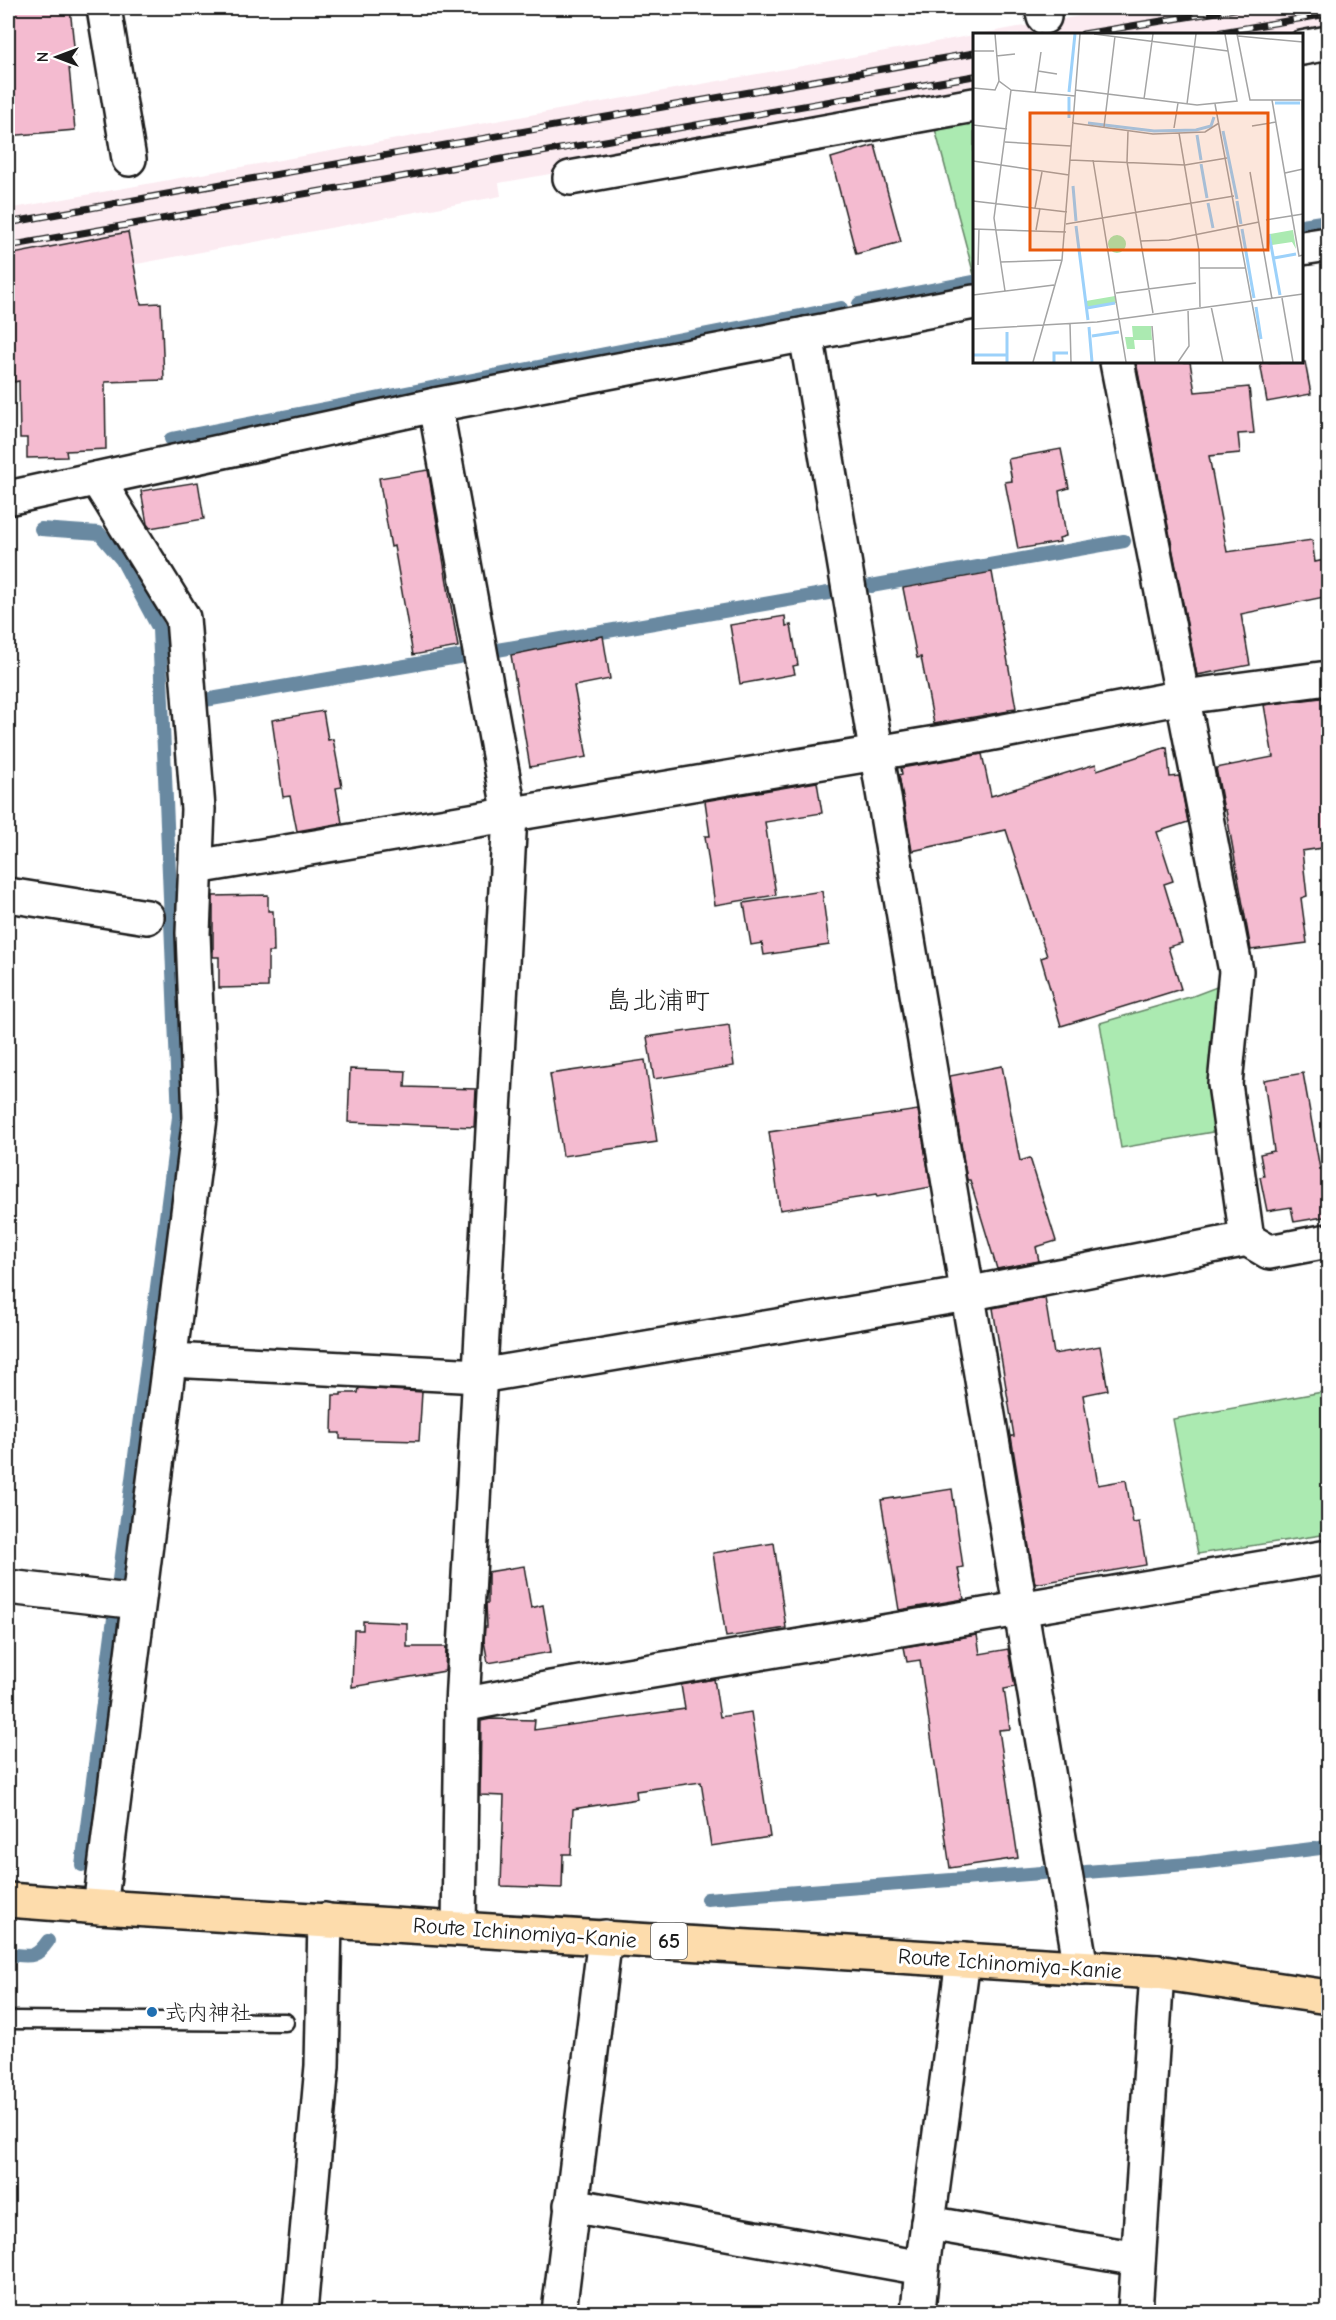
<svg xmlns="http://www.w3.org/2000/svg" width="1336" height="2320" viewBox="0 0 1336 2320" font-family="'Comic Neue','Klee One',sans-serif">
<rect width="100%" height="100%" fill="#fff"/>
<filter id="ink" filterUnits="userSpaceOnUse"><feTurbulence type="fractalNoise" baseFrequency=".0167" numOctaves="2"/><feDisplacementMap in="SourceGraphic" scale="12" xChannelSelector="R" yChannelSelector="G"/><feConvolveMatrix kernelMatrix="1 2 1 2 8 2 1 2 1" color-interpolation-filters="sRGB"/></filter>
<g filter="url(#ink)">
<!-- built -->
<path fill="#fcebf1" d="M 1124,8 L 1328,8 L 1328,35 L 974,34 L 974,98 L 499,183 L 501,196 L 8,288 L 8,209 Z"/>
<!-- grass -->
<g fill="#abeab1" stroke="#648366" stroke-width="1.5">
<path d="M 974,117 L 974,275 L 934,125 Z"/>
<path d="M 1227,983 L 1218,1131 L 1121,1148 L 1100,1023 L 1193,996 Z"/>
<path d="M 1328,1391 L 1328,1534 L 1198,1554 L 1173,1419 Z"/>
</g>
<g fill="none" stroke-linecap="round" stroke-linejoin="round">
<!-- stream -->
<g stroke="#6989a1" stroke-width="14">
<path d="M 1302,225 L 1328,221"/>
<path d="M 859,304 L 974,282"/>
<path d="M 171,439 L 841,308"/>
<path d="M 41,529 L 99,533 L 122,560 L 159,629 L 179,1117 L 82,1865"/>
<path d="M 871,586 L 1124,541"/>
<path d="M 497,650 L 834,592"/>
<path d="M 205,700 L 464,656"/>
<path d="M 1086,1872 L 1200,1863 L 1328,1847"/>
<path d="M 707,1899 L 1055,1872"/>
<path d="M 8,1954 C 29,1956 35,1960 48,1941"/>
</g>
</g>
<!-- building -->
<g fill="#f4bbd0" stroke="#1c1c1c" stroke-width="1.5">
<path d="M 10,8 L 70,8 L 75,56 L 68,57 L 75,130 L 8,136 L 8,23 L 11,23 Z"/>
<path d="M 875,145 L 901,242 L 856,254 L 831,158 Z"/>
<path d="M 128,232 L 141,304 L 161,303 L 164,380 L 105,382 L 106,449 L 66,451 L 67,457 L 27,458 L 27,438 L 20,438 L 19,381 L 14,382 L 12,337 L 8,337 L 8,255 Z"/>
<path d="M 1136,362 L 1190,362 L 1195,392 L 1249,387 L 1254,433 L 1238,434 L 1240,453 L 1209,456 L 1227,552 L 1312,540 L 1315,562 L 1329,559 L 1329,596 L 1241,614 L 1250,665 L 1197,675 Z"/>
<path d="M 1260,362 L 1305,362 L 1311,394 L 1267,402 Z"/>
<path d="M 1061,449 L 1069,488 L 1059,491 L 1066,536 L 1059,538 L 1060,542 L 1018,549 L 1005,482 L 1012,481 L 1008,459 Z"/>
<path d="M 428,470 L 458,647 L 413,655 L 394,546 L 391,547 L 379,478 Z"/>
<path d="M 198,482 L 204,519 L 150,528 L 147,524 L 141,491 Z"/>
<path d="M 992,572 L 1016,708 L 1008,709 L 1009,711 L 934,724 L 921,657 L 917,658 L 903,588 Z"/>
<path d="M 785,616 L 786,626 L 791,625 L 798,665 L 793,666 L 795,674 L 740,684 L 730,625 Z"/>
<path d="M 603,636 L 610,679 L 574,686 L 587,757 L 530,767 L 511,655 Z"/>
<path d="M 1329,697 L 1329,847 L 1302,851 L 1307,896 L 1301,898 L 1307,943 L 1251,950 L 1226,810 L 1224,810 L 1216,768 L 1273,757 L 1264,705 Z"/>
<path d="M 323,711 L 328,740 L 333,739 L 342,787 L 336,788 L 342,823 L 297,831 L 290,796 L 283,797 L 272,720 Z"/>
<path d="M 1167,747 L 1170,777 L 1179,776 L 1188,822 L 1157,832 L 1173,881 L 1164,884 L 1182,943 L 1168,947 L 1181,989 L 1061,1026 L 1041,958 L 1047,956 L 1006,830 L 912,851 L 899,775 L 902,774 L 901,768 L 982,754 L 991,796 L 1096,764 L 1097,770 Z"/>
<path d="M 817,782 L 822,813 L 765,822 L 776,895 L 715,905 L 705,836 L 710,836 L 705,801 Z"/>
<path d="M 822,891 L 829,945 L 764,955 L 762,943 L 751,945 L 744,903 Z"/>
<path d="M 268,895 L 268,911 L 273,911 L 274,952 L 268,952 L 268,987 L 219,988 L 219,957 L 213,957 L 213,896 Z"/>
<path d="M 729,1025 L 734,1066 L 654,1079 L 647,1037 Z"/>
<path d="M 645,1060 L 657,1142 L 563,1156 L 550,1074 Z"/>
<path d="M 1002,1066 L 1020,1161 L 1030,1158 L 1056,1241 L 1036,1247 L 1039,1261 L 997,1269 L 970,1180 L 967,1180 L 950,1076 Z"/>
<path d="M 350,1069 L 406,1071 L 405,1087 L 476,1089 L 474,1127 L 348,1122 Z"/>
<path d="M 1303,1073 L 1320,1169 L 1329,1167 L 1329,1216 L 1294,1222 L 1291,1207 L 1267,1211 L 1260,1177 L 1264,1176 L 1260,1154 L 1274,1151 L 1264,1080 Z"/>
<path d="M 918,1110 L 931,1187 L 877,1197 L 876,1195 L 780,1210 L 769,1132 Z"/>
<path d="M 1045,1298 L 1054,1354 L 1100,1346 L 1108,1390 L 1083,1395 L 1098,1485 L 1126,1480 L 1133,1523 L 1139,1522 L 1146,1565 L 1035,1584 L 1011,1436 L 1014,1436 L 993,1308 Z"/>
<path d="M 359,1388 L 422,1392 L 419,1441 L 340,1439 L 340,1433 L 332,1433 L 333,1395 L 341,1395 L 341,1393 L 358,1393 Z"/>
<path d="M 952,1489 L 963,1567 L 958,1568 L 964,1599 L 899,1610 L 881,1500 Z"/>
<path d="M 774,1543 L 786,1628 L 726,1637 L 713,1553 Z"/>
<path d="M 524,1566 L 531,1608 L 543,1605 L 551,1652 L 488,1663 L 484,1641 L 485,1627 L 487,1627 L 486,1603 L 488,1603 L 488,1572 Z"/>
<path d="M 363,1621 L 407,1623 L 407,1647 L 446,1647 L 445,1671 L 352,1687 L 354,1630 L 363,1630 Z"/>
<path d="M 977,1635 L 980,1654 L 1008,1649 L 1015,1687 L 1004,1689 L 1010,1729 L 999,1730 L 1018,1858 L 950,1868 L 920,1660 L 907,1662 L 904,1647 Z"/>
<path d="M 714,1679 L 720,1717 L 751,1712 L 770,1837 L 711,1846 L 701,1782 L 636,1791 L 637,1799 L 573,1809 L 571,1854 L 563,1854 L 562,1888 L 501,1886 L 504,1796 L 480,1795 L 481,1721 L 491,1719 L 535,1720 L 534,1730 L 685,1709 L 681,1685 Z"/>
</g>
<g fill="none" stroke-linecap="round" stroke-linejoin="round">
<defs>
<path id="lane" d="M 8,2020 L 285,2022"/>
<g id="street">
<path d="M 104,8 L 129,159"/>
<path d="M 1042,8 L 1044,17"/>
<path d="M 1302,48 L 1328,43"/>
<path d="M 570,178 L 974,105"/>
<path d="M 1302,248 L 1328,244"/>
<path d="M 806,334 L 1081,1968"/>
<path d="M 1117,362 L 1236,971 L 1225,1084 L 1247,1239"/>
<path d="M 435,405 L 510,815 L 462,1705 L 459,1928"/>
<path d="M 97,479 L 183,618 L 198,809 L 193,933 L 200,1118 L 100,1907"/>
<path d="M 8,498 L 435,405 L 974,302"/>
<path d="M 196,867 L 978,736 L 1183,697 L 1328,678"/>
<path d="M 8,895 L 147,917"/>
<path d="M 171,1360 L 480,1376 L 967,1294 L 1247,1239 L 1269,1252 L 1328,1241"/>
<path d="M 8,1587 L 138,1602"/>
<path d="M 462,1705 L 551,1688 L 1328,1557"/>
<path d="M 571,2205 L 922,2268"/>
<path d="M 928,2223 L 1138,2259"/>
<path d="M 300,2312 L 322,2066 L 325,1920"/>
<path d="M 559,2312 L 605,1937"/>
<path d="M 918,2312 L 922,2268 L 963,1960"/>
<path d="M 1135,2312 L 1157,1972"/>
</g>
<path id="primary" d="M 8,1900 L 100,1907 L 1157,1972 L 1328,1997"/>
</defs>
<!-- lane casing -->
<use href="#lane" stroke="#1c1c1c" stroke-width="21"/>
<!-- street casing -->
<use href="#street" stroke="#1c1c1c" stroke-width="38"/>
<!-- primary casing -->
<use href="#primary" stroke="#1c1c1c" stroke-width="38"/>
<!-- lane -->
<use href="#lane" stroke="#fff" stroke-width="16"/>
<!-- street -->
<use href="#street" stroke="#fff" stroke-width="33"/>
<!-- primary -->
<use href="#primary" stroke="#fddcac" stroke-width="33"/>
<defs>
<g id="rail">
<path d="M 1083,34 L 1241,8"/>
<path d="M 1210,34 L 1328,14"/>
<path d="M 8,223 L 244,180 L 974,53"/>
<path d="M 8,246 L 974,76"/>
</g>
</defs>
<!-- rail casing -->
<use href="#rail" stroke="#1c1c1c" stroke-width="7"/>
<!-- rail -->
<use href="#rail" stroke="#fff" stroke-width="4.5" stroke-dasharray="14" stroke-linecap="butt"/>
</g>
</g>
<!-- markers -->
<circle fill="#1f6fb2" stroke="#fff" stroke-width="2" cx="152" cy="2012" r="6"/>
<g text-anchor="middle" stroke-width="6" stroke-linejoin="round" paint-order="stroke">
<!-- shield labels -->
<rect fill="#fff" stroke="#606060" stroke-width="1.5" x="651" y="1923" width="36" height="36" rx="4.5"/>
<g font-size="21" font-weight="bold" fill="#1c1c1c">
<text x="669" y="1948">65</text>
</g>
<!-- street labels -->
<g font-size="22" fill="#1c1c1c" stroke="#fff">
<text transform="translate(525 1932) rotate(4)" y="8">Route Ichinomiya-Kanie</text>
<text transform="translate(1010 1963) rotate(4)" y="8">Route Ichinomiya-Kanie</text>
</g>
<!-- poi labels -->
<g font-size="22" fill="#1c1c1c" stroke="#fff" text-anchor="start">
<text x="164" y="2020">式内神社</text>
</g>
<!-- quarter labels -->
<g font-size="26" fill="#1c1c1c" stroke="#fff">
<text x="658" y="1009">島北浦町</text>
</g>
</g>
<!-- overview -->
<g transform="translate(973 33)">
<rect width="330" height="330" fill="#fff"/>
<path d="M 320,197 L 323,216 L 319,209 L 299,212 L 297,201 ZM135 211a9 9 0 1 1 18 0a9 9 0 1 1-18 0ZM 142,263 L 143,270 L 113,274 L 113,268 ZM 159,293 L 178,293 L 179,307 L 161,307 L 162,316 L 154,316 L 152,304 L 160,304 Z" fill="#abeab1"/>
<path fill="none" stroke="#9cd1fa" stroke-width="3" d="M 96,59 L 102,1M 302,70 L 327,70M 96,85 L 96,64M 115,90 L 181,98 L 223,97 L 238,93 L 241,84M 250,98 L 264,166M 224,102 L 228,127M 228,131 L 234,165M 100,153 L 103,188M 264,168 L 268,191M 235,170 L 240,195M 103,193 L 115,287M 269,196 L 281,265M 296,201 L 307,262M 301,225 L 323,221M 283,274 L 288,306M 114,275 L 142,270M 116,294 L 119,329M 34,299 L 34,329M 119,303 L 146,299M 0,322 L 34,322M 81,329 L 81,320 L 95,320"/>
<path fill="none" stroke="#a4a4a4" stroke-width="1.5" d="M 22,1 L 26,48 L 38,57 L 21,185 L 32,258M 121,1 L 255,18M 264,1 L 277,67 L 330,67M 265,3 L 330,9M 0,18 L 21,18M 23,23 L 42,21M 65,38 L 84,41M 0,55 L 22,57 L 26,48M 38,57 L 102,63M 102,57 L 224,72 L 264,68 L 252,1M 62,60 L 68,19M 171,66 L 180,1M 299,67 L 326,223 L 330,222M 329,67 L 330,128M 214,71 L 223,1M 242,71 L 290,329M 99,90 L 180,101 L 232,99 L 246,90M 0,92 L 34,96M 279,93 L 303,89M 131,94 L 142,3M 201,95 L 205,70M 155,98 L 154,129 L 180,280M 206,100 L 226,218 L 227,274M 32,109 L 98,113M 97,127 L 212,132 L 254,125M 120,127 L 153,329M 0,128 L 96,142M 277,139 L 299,266M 312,140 L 330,136M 0,168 L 94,179M 62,175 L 69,139M 293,187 L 330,181M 93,191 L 261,163M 0,196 L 93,199M 63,197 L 67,175M 168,208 L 196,207 L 286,189M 27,229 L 89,227M 5,232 L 6,196M 227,235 L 273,235M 143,260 L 223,250M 0,262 L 81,252M 309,265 L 320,329M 238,273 L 250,329M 97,291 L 98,329M 179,293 L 182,329M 0,296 L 124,289 L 330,261M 60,329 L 89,227 L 107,1M 205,329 L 216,313 L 215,276"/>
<path fill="#e8590c" fill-opacity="0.15" stroke="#e8590c" stroke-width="3" d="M 57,80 L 295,80 L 295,217 L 57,217 Z"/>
<rect width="330" height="330" fill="none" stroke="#1c1c1c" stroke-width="3"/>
</g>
<!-- margin -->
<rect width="1336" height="2320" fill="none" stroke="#fff" stroke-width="30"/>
<rect x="15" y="15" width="1306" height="2290" fill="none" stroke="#1c1c1c" stroke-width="2" filter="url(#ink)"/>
<!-- north arrow -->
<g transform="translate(57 57) rotate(270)" stroke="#ffffff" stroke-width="4.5" paint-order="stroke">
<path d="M0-4.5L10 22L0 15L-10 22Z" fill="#1c1c1c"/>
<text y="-9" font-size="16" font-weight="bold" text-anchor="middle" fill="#1c1c1c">N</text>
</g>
</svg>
